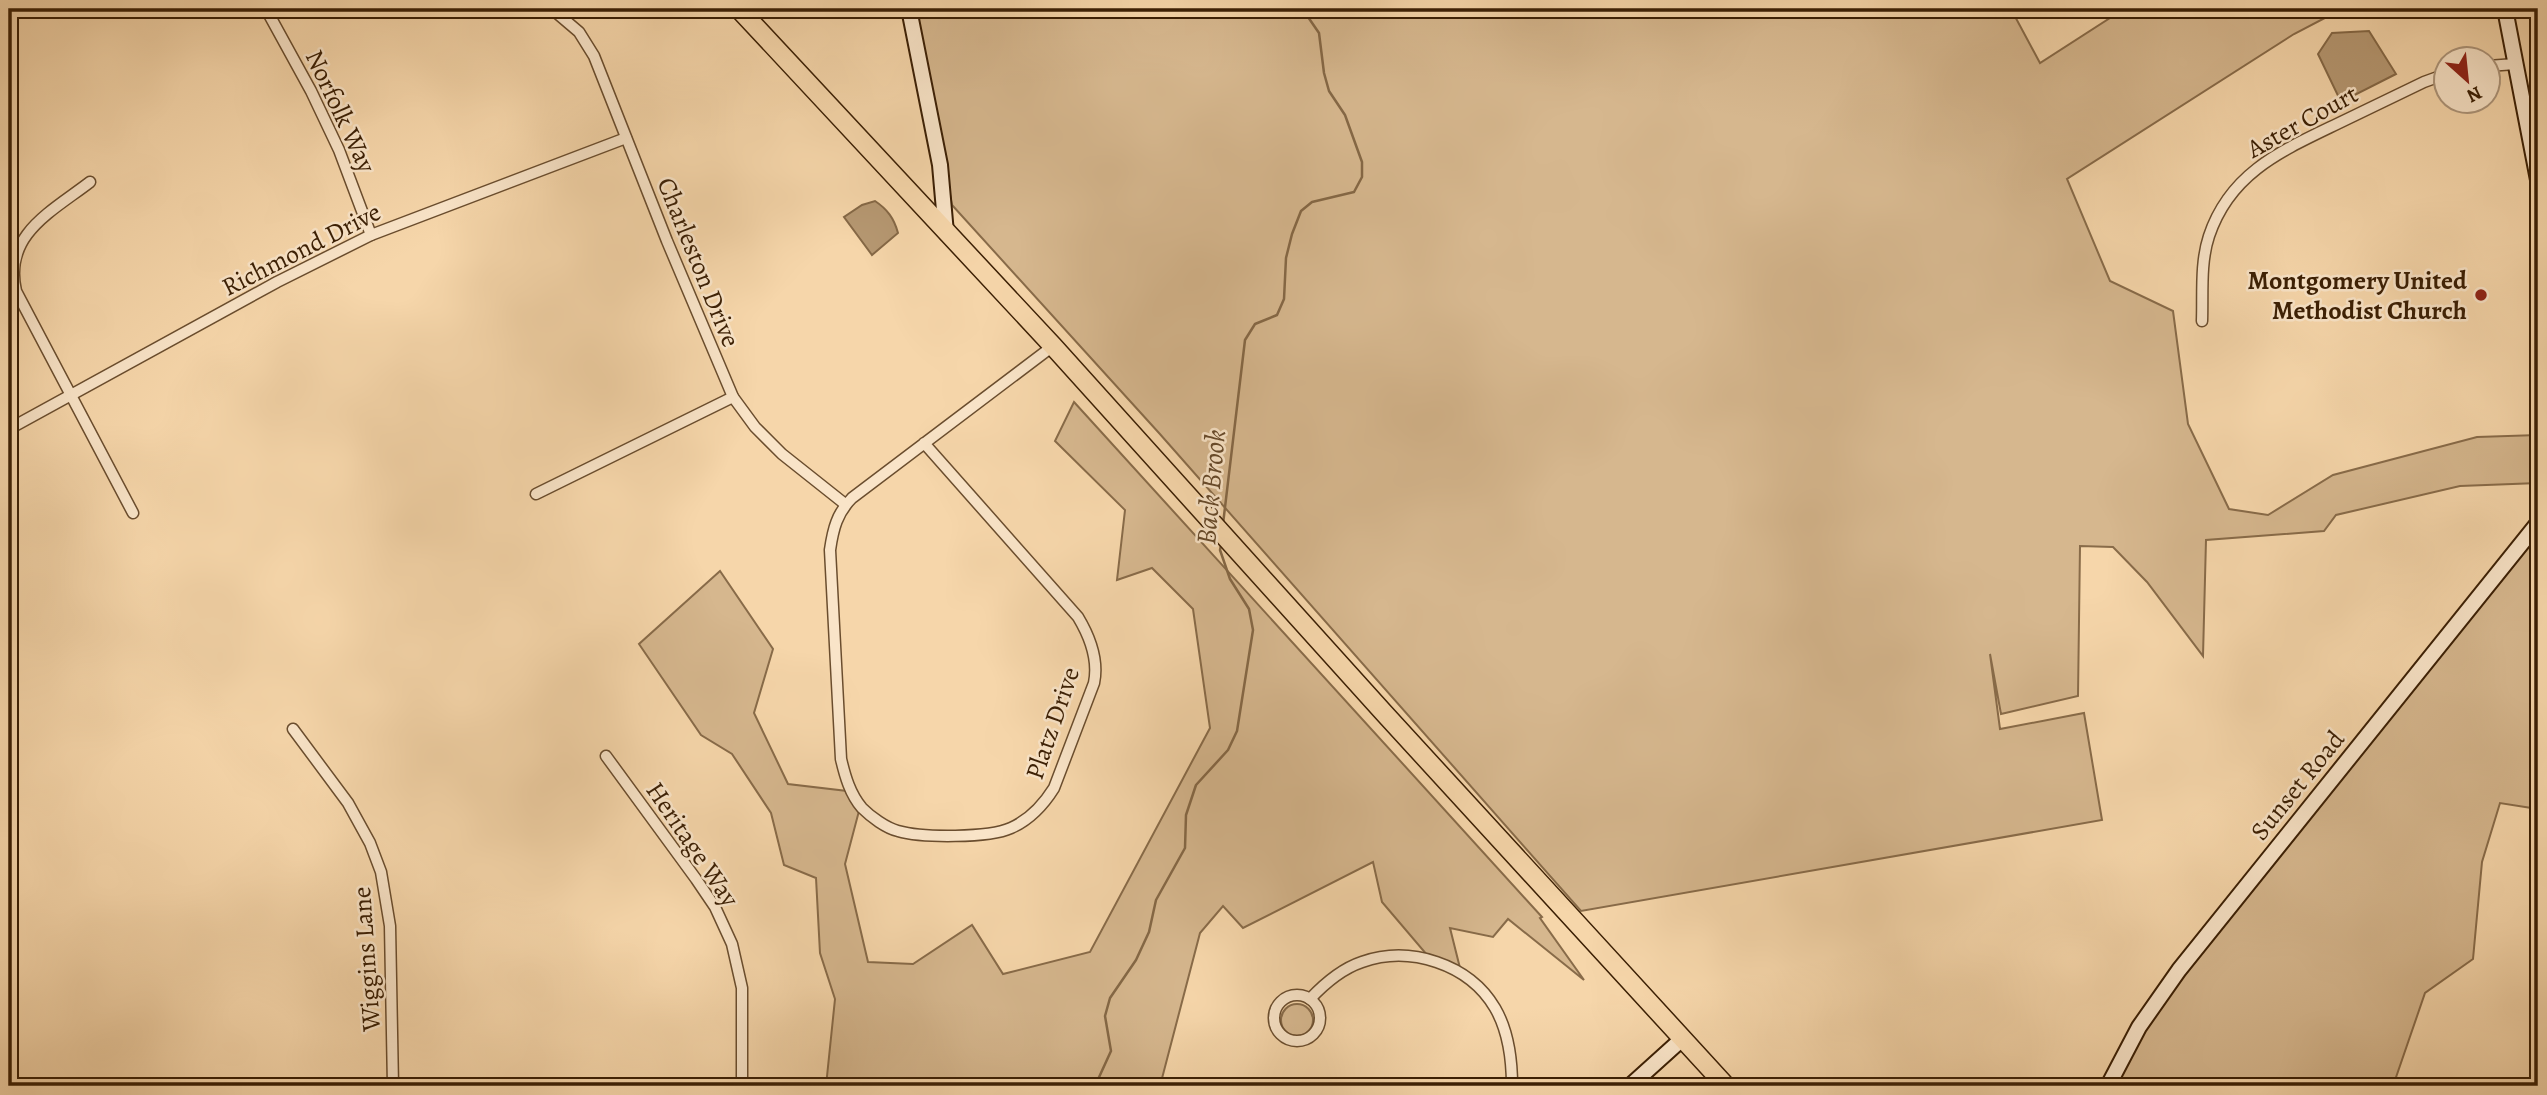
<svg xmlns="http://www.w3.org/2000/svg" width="2547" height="1095" viewBox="0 0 2547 1095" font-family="Alegreya,serif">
<rect width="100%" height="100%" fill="#f6d6aa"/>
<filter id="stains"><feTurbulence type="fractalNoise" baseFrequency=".00286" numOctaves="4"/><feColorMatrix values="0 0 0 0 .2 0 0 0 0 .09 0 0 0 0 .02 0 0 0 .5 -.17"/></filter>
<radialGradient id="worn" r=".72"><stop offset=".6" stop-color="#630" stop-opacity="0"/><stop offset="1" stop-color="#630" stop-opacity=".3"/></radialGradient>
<!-- green -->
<g fill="#d6b78e" stroke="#886b49" stroke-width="2">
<path d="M 914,9 L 2011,9 L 2040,63 L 2124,9 L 2342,9 L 2294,34 L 2067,179 L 2110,281 L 2173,311 L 2188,424 L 2229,509 L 2268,515 L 2333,475 L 2477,437 L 2538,435 L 2538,483 L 2460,486 L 2336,515 L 2324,531 L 2206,540 L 2203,656 L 2147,582 L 2113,547 L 2080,546 L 2078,696 L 2001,714 L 1990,654 L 2000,729 L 2084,713 L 2102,820 L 1581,911 L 1159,433 L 952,205 Z"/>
<path d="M 1074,402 L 1542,917 L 1540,918 L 1584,980 L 1508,919 L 1493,937 L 1450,928 L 1462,976 L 1433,962 L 1382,902 L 1373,862 L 1243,928 L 1223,906 L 1200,933 L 1160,1086 L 826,1086 L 835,999 L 820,953 L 816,878 L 784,865 L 771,813 L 732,754 L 701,735 L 639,644 L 720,571 L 773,649 L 754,713 L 788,784 L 847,791 L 859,811 L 845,864 L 868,962 L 913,964 L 972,925 L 1003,974 L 1090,952 L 1210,728 L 1193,609 L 1152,568 L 1117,580 L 1125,510 L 1055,441 Z"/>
<path d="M 2538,528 L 2538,809 L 2500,803 L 2482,862 L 2473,959 L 2425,993 L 2393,1086 L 2100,1086 L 2148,1001 L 2158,987 Z"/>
<circle cx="1297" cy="1020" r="16"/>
</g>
<!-- water -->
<g fill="#b69872" stroke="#856846" stroke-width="2">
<path d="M 2369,31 L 2396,74 L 2341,102 L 2318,54 L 2332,33 Z"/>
<path d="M 875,201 C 887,209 894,218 898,233 L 872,255 L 844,217 L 862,205 Z"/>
</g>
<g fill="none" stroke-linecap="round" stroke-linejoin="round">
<!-- stream -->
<g stroke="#856846" stroke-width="2.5">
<path d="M 1223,524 L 1245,340 L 1255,324 L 1277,315 L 1284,299 L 1286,258 L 1292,234 L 1301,211 L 1312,202 L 1354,192 L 1362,177 L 1362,162 L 1345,115 L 1329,91 L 1324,73 L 1319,33 L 1308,17 L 1295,11 L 1294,9"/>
<path d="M 1095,1086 L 1111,1051 L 1105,1016 L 1110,998 L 1136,960 L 1149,932 L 1156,900 L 1185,848 L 1186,815 L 1196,785 L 1228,750 L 1237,731 L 1253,630 L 1249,609 L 1230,579 L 1220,550 L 1221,545"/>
</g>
<defs>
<g id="street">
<path d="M 266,9 L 311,91 L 339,150 L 371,235"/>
<path d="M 552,9 L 579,32 L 594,56 L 667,241 L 733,397 L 755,427 L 782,454 L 845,504"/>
<path d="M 2488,66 L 2515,64"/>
<path d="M 90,182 C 51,212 3,235 16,291 L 133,513"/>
<path d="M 2202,321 C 2203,294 2200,263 2209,236 C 2230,173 2281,151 2337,124 C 2366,110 2395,96 2424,82 L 2446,74"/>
<path d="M 9,429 L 277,282 L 371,235 L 626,138"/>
<path d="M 924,443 L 1078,617 C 1090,637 1099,659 1094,683 L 1054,788 C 1044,804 1029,820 1011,828 C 989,838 922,838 898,831 C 886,828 871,817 862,808 C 850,794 845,776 841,759 L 830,550 C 833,529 837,513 852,498 L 1053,346"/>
<path d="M 536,494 L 733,397"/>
<path d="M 293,729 L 348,803 L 370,843 L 381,872 L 390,926 L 393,1086"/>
<path d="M 606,756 L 696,879 L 715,907 L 732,944 L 742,988 L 742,1086"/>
<circle cx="1297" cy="1018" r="23"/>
<path d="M 1310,999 C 1325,983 1341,969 1362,962 C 1410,945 1469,964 1495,1008 C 1509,1032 1512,1059 1512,1086"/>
</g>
<g id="secondary">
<path d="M 909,9 L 940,165 L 946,233"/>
<path d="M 2505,9 L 2538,180"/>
<path d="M 1630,1086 L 1682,1039"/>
<path d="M 2108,1086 L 2139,1027 L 2179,970 L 2538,523"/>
</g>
<path id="highway" d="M 739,9 L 1053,346 L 1384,713 L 1726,1086"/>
</defs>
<!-- street casing -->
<use href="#street" stroke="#6a4d2e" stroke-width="13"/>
<!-- secondary casing -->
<use href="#secondary" stroke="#3b1f04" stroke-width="18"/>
<!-- highway casing -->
<use href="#highway" stroke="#3b1f04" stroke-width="21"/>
<!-- street -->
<use href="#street" stroke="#f9e4c8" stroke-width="10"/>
<!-- secondary -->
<use href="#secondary" stroke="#f9e4c8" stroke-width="14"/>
<!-- highway -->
<use href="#highway" stroke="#f6d6aa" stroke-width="18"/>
</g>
<!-- markers -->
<circle fill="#8f2418" stroke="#f9e4c8" stroke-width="2.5" cx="2481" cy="295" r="7"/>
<g text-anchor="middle" stroke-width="5" stroke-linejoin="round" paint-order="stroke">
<!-- street labels -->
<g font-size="26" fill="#3b1f04" stroke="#f9e4c8">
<text transform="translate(341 111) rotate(65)" y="9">Norfolk Way</text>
<text transform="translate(2302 121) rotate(-29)" y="9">Aster Court</text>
<text transform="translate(301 249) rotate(-27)" y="9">Richmond Drive</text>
<text transform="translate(699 262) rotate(68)" y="9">Charleston Drive</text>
<text transform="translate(1052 723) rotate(-71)" y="9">Platz Drive</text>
<text transform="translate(2297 785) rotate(-51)" y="9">Sunset Road</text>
<text transform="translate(693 844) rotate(56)" y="9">Heritage Way</text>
<text transform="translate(366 959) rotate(-94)" y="9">Wiggins Lane</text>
</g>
<!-- poi labels -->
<g font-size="26" font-weight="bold" fill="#3b1f04" stroke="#f9e4c8" text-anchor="end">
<text x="2467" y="289">Montgomery United<tspan x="2467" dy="30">Methodist Church</tspan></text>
</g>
<!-- water labels -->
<g font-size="28" font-style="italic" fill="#66492a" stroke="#f9e4c8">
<text transform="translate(1210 487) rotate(-85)" y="10">Back Brook</text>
</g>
</g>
<!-- margin -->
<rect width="2547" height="1095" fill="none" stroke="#f6d6aa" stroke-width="35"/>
<rect x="10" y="10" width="2526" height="1074" fill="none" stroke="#3b1f04" stroke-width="3.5"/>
<rect x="18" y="18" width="2512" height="1060" fill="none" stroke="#3b1f04" stroke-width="2"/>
<!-- north arrow -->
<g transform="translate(2467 80) rotate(153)"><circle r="33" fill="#f9e4c8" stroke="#ad957a" stroke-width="2"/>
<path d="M0-5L12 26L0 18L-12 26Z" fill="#8f2418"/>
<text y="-10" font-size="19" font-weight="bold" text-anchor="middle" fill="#3b1f04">N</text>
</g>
<rect width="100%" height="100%" filter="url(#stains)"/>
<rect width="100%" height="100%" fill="url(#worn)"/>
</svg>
